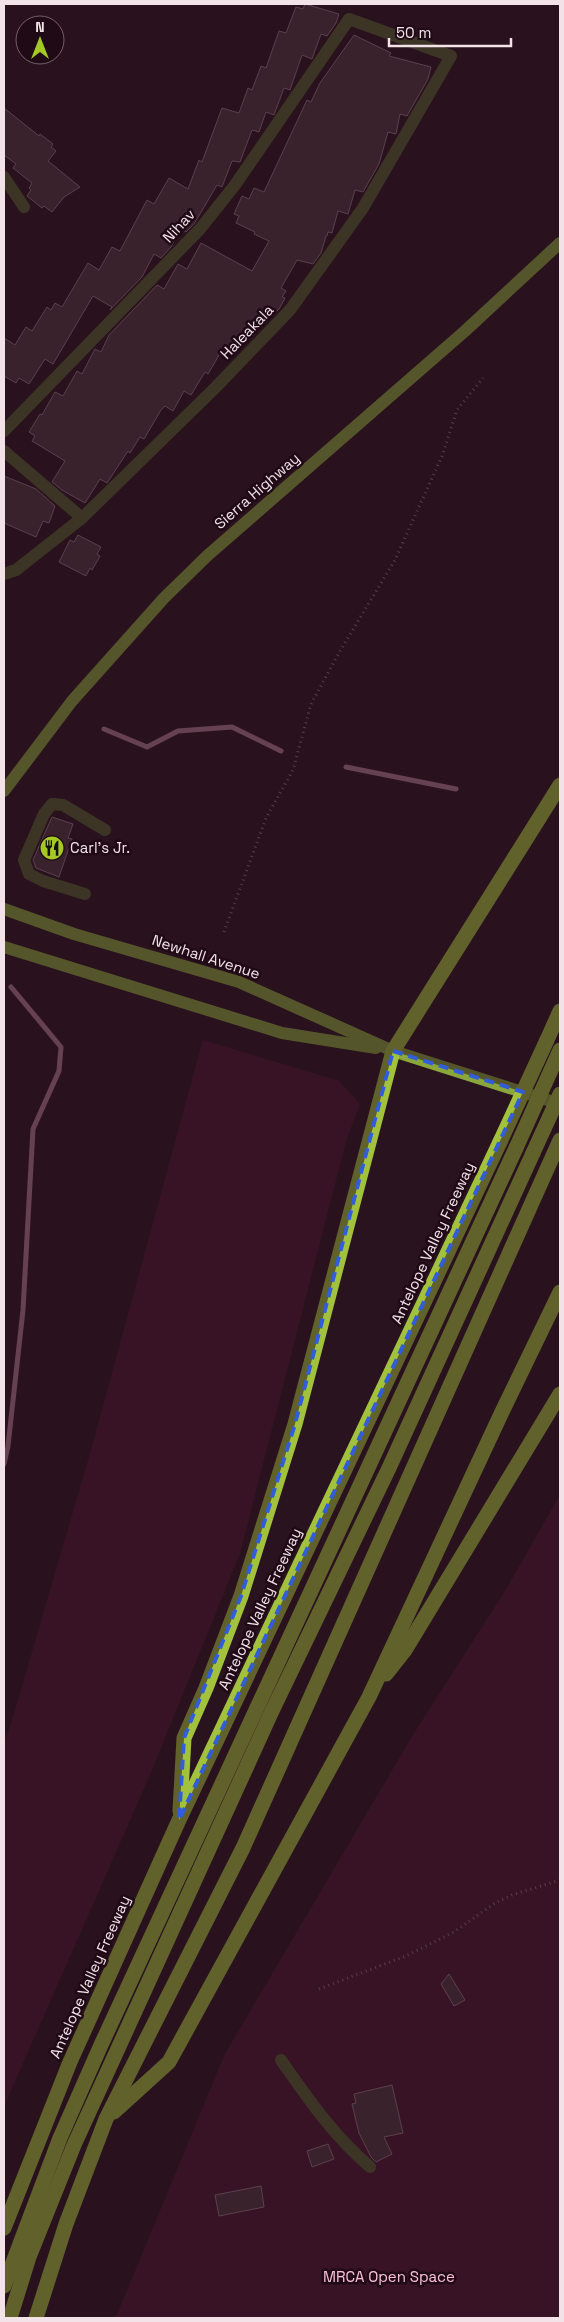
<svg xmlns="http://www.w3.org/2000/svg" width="564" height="2322" viewBox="0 0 564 2322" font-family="'Space Grotesk',sans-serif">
<rect width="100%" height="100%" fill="#29131e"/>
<!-- green -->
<g fill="#491631">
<path d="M 203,1040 L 339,1081 L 360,1104 L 346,1141 L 240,1553 L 152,1770 L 4,2106 L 4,1741 L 9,1731 L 92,1447 Z"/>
<path d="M 560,1495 L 560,2318 L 109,2318 L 117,2315 L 225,2054 L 413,1735 L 507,1588 Z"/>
</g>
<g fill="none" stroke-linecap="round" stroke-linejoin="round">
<!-- stream -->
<g stroke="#b07b94" stroke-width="5">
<path d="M 104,729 L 147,747 L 178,731 L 232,727 L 281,751"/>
<path d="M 346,767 L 456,789"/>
<path d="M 4,1464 L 8,1446 L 23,1310 L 33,1129 L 59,1071 L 61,1047 L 11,987"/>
</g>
</g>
<!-- building -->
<g fill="#4f3642" stroke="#957885">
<path d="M 305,4 L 339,14 L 336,23 L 327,36 L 321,34 L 312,59 L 302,55 L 290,90 L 284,88 L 274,115 L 266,112 L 259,132 L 252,130 L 240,162 L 232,161 L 222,187 L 217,185 L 194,224 L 186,232 L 181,229 L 171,247 L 161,258 L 154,254 L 142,277 L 110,310 L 112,307 L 93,296 L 53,364 L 45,359 L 29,384 L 19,378 L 16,383 L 4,376 L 4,338 L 15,345 L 26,327 L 32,331 L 47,307 L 51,310 L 55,303 L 62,307 L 88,263 L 99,270 L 112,247 L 120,251 L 147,200 L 154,204 L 169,178 L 188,189 L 199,160 L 202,162 L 222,108 L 239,113 L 248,88 L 252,90 L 261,66 L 266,68 L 279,31 L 286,33 L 296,7 L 303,9 Z"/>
<path d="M 354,35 L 391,53 L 389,56 L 431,67 L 428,79 L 407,116 L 400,114 L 396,134 L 388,132 L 379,164 L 363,192 L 355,190 L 348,214 L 338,211 L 332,233 L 328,232 L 327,236 L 326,236 L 321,253 L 313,264 L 297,260 L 281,288 L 286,291 L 282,297 L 285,298 L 279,309 L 275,313 L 269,310 L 253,336 L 245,332 L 231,356 L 222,350 L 208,374 L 205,372 L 191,395 L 184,391 L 173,411 L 165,406 L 161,410 L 144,439 L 140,437 L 130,453 L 128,451 L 109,480 L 107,483 L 100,479 L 85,503 L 62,490 L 52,482 L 65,461 L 32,441 L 35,436 L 29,432 L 40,414 L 42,415 L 55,392 L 63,396 L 77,371 L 82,374 L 95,349 L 101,352 L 109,335 L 157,285 L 164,289 L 178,264 L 187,269 L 201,243 L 252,271 L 269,241 L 254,234 L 255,232 L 236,223 L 239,216 L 234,214 L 242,196 L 249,199 L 254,188 L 264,192 L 307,100 L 311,102 L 320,83 Z"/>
<path d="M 4,108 L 39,136 L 40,134 L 53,144 L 51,147 L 56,151 L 48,161 L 80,187 L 64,197 L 52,212 L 44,206 L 42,208 L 27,196 L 31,190 L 29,188 L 32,183 L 13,168 L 16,164 L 4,155 Z"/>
<path d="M 4,476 L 36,489 L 55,506 L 49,523 L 43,521 L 36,537 L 4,523 Z"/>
<path d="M 78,535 L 101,547 L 97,554 L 100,556 L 92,570 L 90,568 L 86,576 L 59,562 L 70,540 L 74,542 Z"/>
<path d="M 52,817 L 73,824 L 68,838 L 72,839 L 59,877 L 36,868 L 33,860 Z"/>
<path d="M 449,1974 L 465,2000 L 454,2006 L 441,1984 Z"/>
<path d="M 392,2085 L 403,2133 L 384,2137 L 392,2154 L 376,2162 L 371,2157 L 359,2133 L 352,2104 L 356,2103 L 354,2094 Z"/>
<path d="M 328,2144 L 334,2159 L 312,2167 L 307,2151 Z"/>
<path d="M 261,2186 L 264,2207 L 219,2216 L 215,2195 Z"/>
</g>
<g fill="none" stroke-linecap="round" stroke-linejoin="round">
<!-- path -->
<g stroke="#87747c" stroke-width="3" stroke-dasharray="1 4" stroke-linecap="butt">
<path d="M 224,932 L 266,818 L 293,770 L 311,704 L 340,651 L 395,560 L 442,456 L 457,410 L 483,378"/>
<path d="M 319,1989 L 406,1956 L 454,1932 L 495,1903 L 512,1895 L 560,1880"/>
</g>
<!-- minor -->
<g stroke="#536131" stroke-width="12">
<path d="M 4,177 L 24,207"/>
<path d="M 4,431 L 200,229 L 235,185 L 349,19 L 451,56 L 363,208 L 290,310 L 215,388 L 82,518 L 16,570 L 4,574"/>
<path d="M 4,451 L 82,518"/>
<path d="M 85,894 L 43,881 L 29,874 L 24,860 L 44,814 L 52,804 L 63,805 L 105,830"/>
<path d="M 281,2060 C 309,2100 333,2135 370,2167"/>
</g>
<!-- major -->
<g stroke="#8ba73c" stroke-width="12">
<path d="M 4,791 L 72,701 L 164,598 L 207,556 L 465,331 L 560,243"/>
<path d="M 4,909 L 74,934 L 239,982 L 393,1051 L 560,1104"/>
<path d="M 4,947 L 282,1033 L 376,1048"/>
</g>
<!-- highway -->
<g stroke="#a2c23d" stroke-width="15">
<path d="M 547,1040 L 560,1011"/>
<path d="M 386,1674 L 405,1650 L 560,1394"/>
<path d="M 180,1811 L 184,1738 L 206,1688 L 241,1596 L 295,1424 L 393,1051 L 560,785"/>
<path d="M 114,2112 L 169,2062 L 369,1697 L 501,1414 L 560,1292"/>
<path d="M 4,2228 L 70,2062 L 179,1820 L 500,1142"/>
<path d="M 4,2286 L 60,2138 L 101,2045 L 516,1148"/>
<path d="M 10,2318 L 29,2257 L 74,2145 L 272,1711 L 389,1468 L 533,1153"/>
<path d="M 36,2318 L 66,2224 L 106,2119 L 243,1848 L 560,1140"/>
</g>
<!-- highway-bridge -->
<g stroke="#a2c23d" stroke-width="15">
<path d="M 500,1142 L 547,1040"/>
<path d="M 516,1148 L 560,1050"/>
<path d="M 533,1153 L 560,1094"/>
</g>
</g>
<!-- marked area -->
<path d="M0 0H564V2322H0ZM 393,1051 L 523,1092 L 179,1820 L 184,1738 L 241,1596 L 295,1424 Z" fill="#29131e" fill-opacity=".55" fill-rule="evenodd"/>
<path fill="none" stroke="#325dda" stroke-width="4" stroke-dasharray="10 6" stroke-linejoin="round" d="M 393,1051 L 523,1092 L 179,1820 L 184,1738 L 241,1596 L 295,1424 Z"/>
<!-- icons -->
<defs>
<symbol id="restaurant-disc" viewBox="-11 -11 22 22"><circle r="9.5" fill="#a4c824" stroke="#1f0a15"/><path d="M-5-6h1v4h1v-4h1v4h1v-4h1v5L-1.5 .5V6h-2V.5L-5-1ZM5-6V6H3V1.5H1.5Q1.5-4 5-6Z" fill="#111"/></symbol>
</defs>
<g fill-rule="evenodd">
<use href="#restaurant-disc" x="38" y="834" width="28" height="28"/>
</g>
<g text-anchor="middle" stroke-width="5" stroke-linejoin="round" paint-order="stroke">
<!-- street labels -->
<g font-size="15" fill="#f3e3e9" stroke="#1f0a15">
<text transform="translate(179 226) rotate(-47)" y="5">Nihav</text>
<text transform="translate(247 332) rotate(-46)" y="5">Haleakala</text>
<text transform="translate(257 491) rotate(-41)" y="5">Sierra Highway</text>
<text transform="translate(206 957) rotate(18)" y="5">Newhall Avenue</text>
<text transform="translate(433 1243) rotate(-65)" y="5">Antelope Valley Freeway</text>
<text transform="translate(260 1609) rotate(-65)" y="5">Antelope Valley Freeway</text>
<text transform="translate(90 1977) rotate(-66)" y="5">Antelope Valley Freeway</text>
</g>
<!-- poi labels -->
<g font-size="15" fill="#f3e3e9" stroke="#1f0a15" text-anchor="start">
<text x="70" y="853">Carl's Jr.</text>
</g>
<!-- park labels -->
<g font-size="15" fill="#fec0dc" stroke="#1f0a15">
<text x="389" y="2282">MRCA Open Space</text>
</g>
</g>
<!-- border -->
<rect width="564" height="2322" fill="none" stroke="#f3e3e9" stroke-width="10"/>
<!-- north arrow -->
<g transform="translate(40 40)"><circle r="24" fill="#1f0a15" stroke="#74616a"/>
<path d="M0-4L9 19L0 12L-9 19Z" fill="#a4c824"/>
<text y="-8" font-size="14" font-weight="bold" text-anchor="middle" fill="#f3e3e9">N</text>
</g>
<!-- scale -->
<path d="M389 38v8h122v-8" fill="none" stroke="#f3e3e9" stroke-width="2.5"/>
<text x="396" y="38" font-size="15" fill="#f3e3e9" stroke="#1f0a15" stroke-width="4" paint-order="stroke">50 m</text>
</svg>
